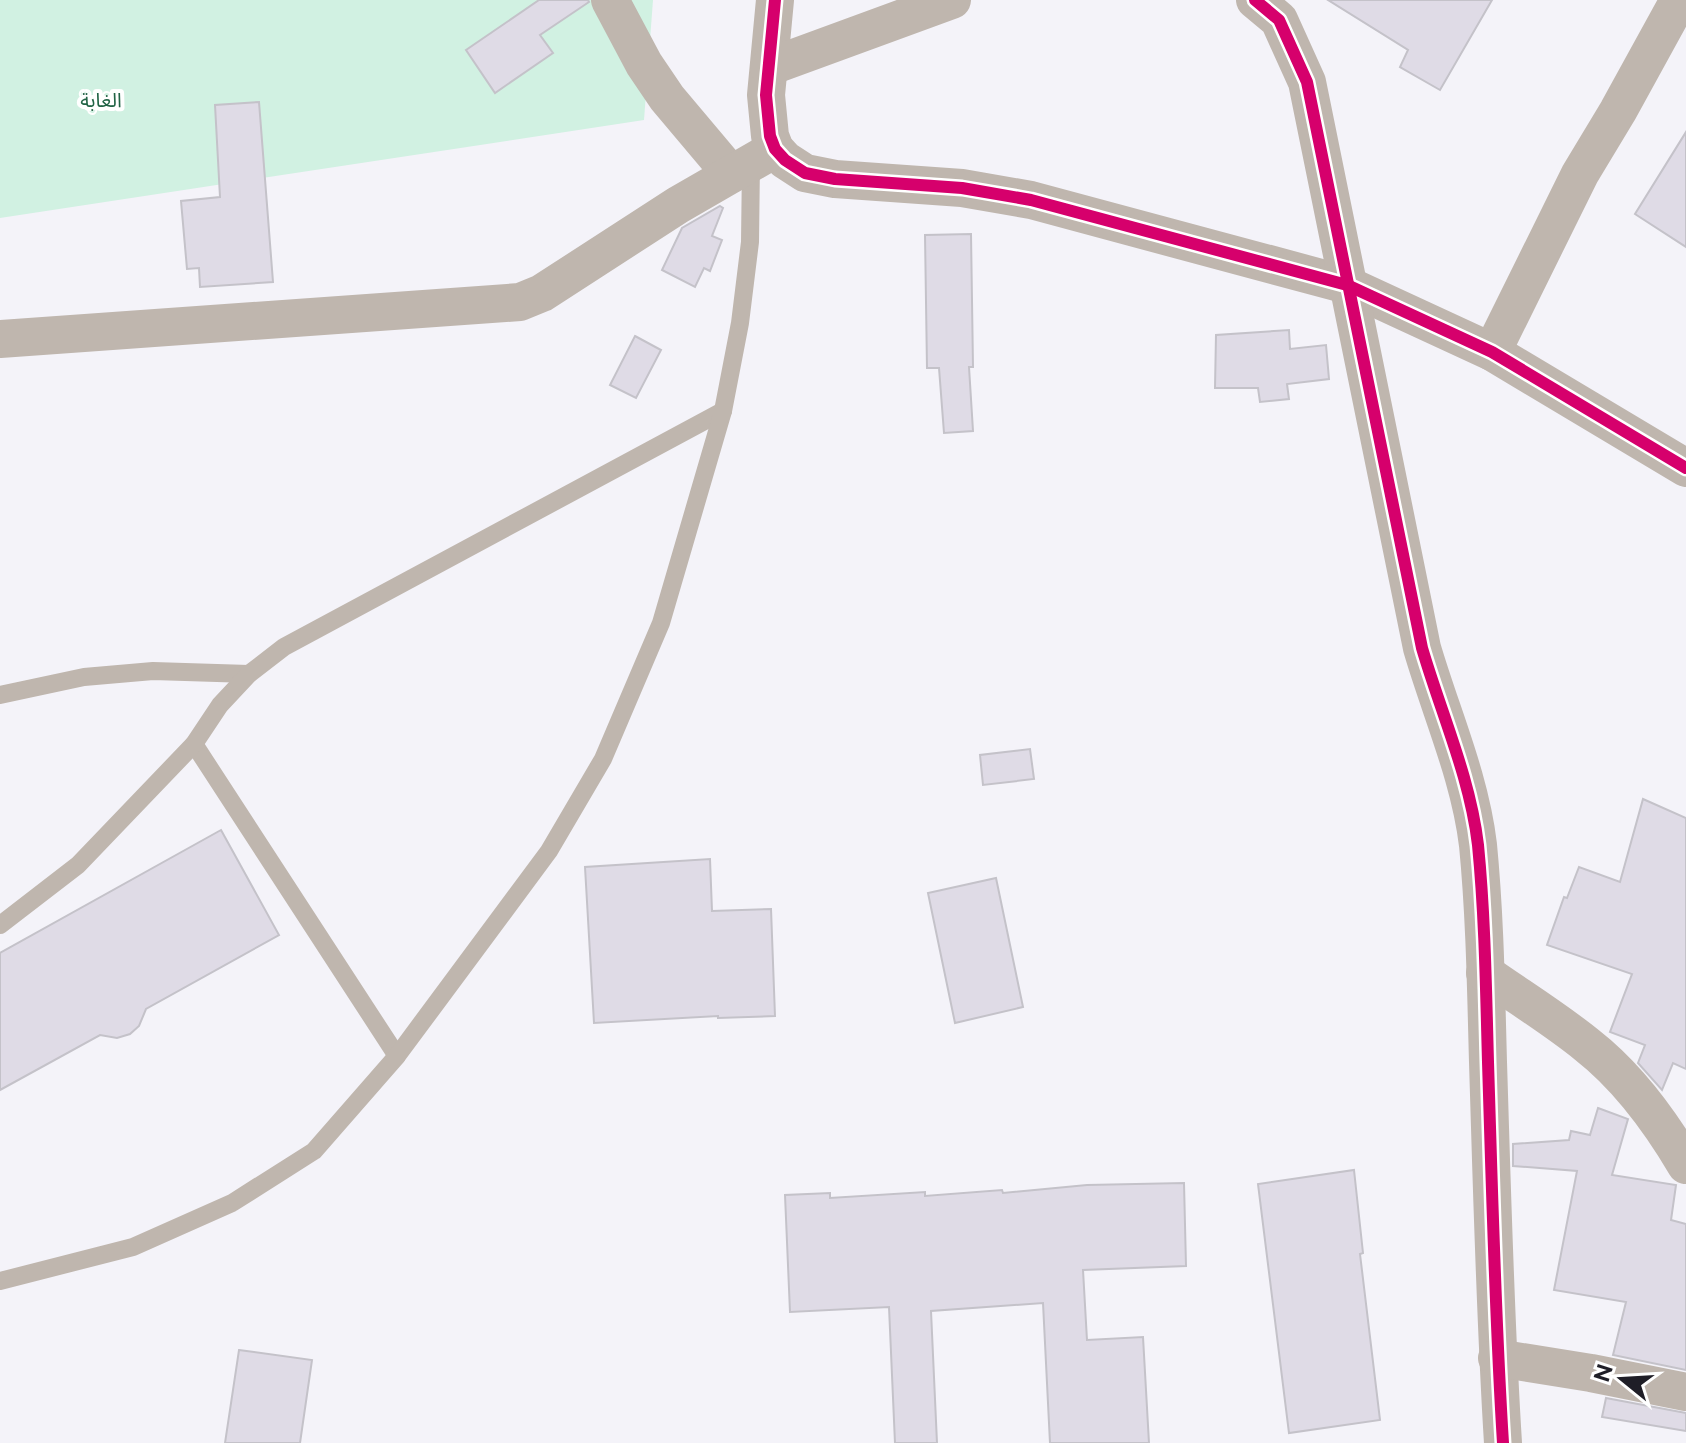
<svg xmlns="http://www.w3.org/2000/svg" width="1686" height="1443" viewBox="0 0 1686 1443" font-family="Raleway,'Noto Sans Arabic',sans-serif">
<rect width="100%" height="100%" fill="#f4f3f9"/>
<!-- green -->
<path fill="#d1f1e2" d="M 0,0 L 653,0 L 644,120 L 0,218 Z"/>
<!-- building -->
<g fill="#dfdbe6" stroke="#c4c2c9" stroke-width="2">
<path d="M 539,0 L 588,0 L 589,2 L 540,35 L 553,53 L 495,93 L 466,50 Z"/>
<path d="M 1328,0 L 1492,0 L 1440,90 L 1400,67 L 1408,50 Z"/>
<path d="M 259,102 L 273,282 L 200,287 L 199,268 L 187,269 L 181,201 L 220,197 L 215,105 Z"/>
<path d="M 1686,132 L 1686,247 L 1635,214 Z"/>
<path d="M 720,206 L 723,208 L 712,236 L 722,240 L 710,271 L 704,268 L 695,287 L 662,270 L 682,228 Z"/>
<path d="M 971,234 L 973,367 L 969,367 L 973,431 L 944,433 L 939,368 L 927,368 L 925,235 Z"/>
<path d="M 1289,330 L 1290,349 L 1326,345 L 1329,379 L 1287,384 L 1289,399 L 1260,402 L 1258,388 L 1215,388 L 1216,335 Z"/>
<path d="M 635,336 L 661,350 L 636,398 L 610,385 Z"/>
<path d="M 1030,749 L 1034,779 L 983,785 L 980,755 Z"/>
<path d="M 1643,799 L 1686,818 L 1686,1069 L 1673,1063 L 1662,1090 L 1638,1063 L 1645,1045 L 1610,1032 L 1632,974 L 1547,945 L 1564,897 L 1567,898 L 1579,867 L 1620,882 Z"/>
<path d="M 221,830 L 279,935 L 146,1009 L 139,1026 L 130,1034 L 117,1038 L 100,1035 L 0,1090 L 0,953 Z"/>
<path d="M 710,859 L 712,911 L 771,909 L 775,1016 L 718,1018 L 718,1016 L 594,1023 L 585,867 Z"/>
<path d="M 996,878 L 1023,1007 L 955,1023 L 928,893 Z"/>
<path d="M 1598,1108 L 1628,1119 L 1612,1175 L 1676,1185 L 1671,1220 L 1686,1224 L 1686,1370 L 1613,1355 L 1626,1302 L 1554,1290 L 1577,1171 L 1513,1166 L 1513,1144 L 1569,1140 L 1571,1131 L 1590,1135 Z"/>
<path d="M 1354,1170 L 1363,1253 L 1360,1254 L 1380,1420 L 1289,1433 L 1258,1184 Z"/>
<path d="M 1184,1183 L 1186,1266 L 1083,1270 L 1087,1340 L 1143,1337 L 1149,1443 L 1050,1443 L 1043,1303 L 931,1311 L 937,1443 L 895,1443 L 889,1307 L 790,1312 L 785,1195 L 830,1193 L 830,1198 L 925,1192 L 925,1196 L 1002,1190 L 1003,1193 L 1087,1185 Z"/>
<path d="M 239,1350 L 312,1360 L 300,1443 L 225,1443 Z"/>
<path d="M 1606,1398 L 1686,1413 L 1686,1431 L 1602,1417 Z"/>
</g>
<g fill="none" stroke-linecap="round" stroke-linejoin="round">
<!-- lane -->
<g stroke="#bfb6ae" stroke-width="18">
<path d="M 0,695 L 84,677 L 153,671 L 249,674"/>
<path d="M 194,744 L 397,1056"/>
<path d="M 0,925 L 78,865 L 194,744 L 220,705 L 249,674 L 284,647 L 723,411"/>
<path d="M 0,1281 L 133,1247 L 232,1203 L 314,1151 L 397,1056 L 549,851 L 603,759 L 661,623 L 723,411 L 740,323 L 750,242 L 751,162"/>
</g>
<!-- street -->
<g stroke="#bfb6ae" stroke-width="38">
<path d="M 610,0 L 644,64 L 667,98 L 731,174"/>
<path d="M 775,0 L 766,95 L 770,136 L 775,149 L 785,160 L 805,173 L 835,179 L 962,188 L 1031,200 L 1347,285 L 1492,352 L 1686,468"/>
<path d="M 1255,0 L 1279,20 L 1307,82 L 1422,648 C 1441,713 1470,777 1478,845 C 1485,917 1486,990 1488,1062 C 1492,1189 1495,1316 1503,1443"/>
<path d="M 769,67 L 952,0"/>
<path d="M 0,339 L 520,302 L 542,293 L 678,205 L 775,149"/>
<path d="M 1492,352 L 1580,174 L 1618,111 L 1679,0"/>
<path d="M 1485,973 C 1519,997 1555,1019 1587,1045 C 1628,1077 1660,1121 1686,1165"/>
<path d="M 1497,1358 L 1591,1373 L 1686,1392"/>
</g>
<defs>
<g id="cycleway">
<path d="M 775,0 L 766,95 L 770,136 L 775,149 L 785,160 L 805,173 L 835,179 L 962,188 L 1031,200 L 1347,285 L 1492,352 L 1686,468"/>
<path d="M 1255,0 L 1279,20 L 1307,82 L 1422,648 C 1441,713 1470,777 1478,845 C 1485,917 1486,990 1488,1062 C 1492,1189 1495,1316 1503,1443"/>
</g>
</defs>
<!-- cycleway casing -->
<use href="#cycleway" stroke="#fff" stroke-width="17"/>
<!-- cycleway -->
<use href="#cycleway" stroke="#d6006c" stroke-width="12"/>
</g>
<g text-anchor="middle" stroke-width="8" stroke-linejoin="round" paint-order="stroke">
<!-- park labels -->
<g font-size="20" fill="#226446" stroke="#fff">
<text x="101" y="107">الغابة</text>
</g>
</g>
<!-- north arrow -->
<g transform="translate(1622 1379) rotate(288)" stroke="#ffffff" stroke-width="6" paint-order="stroke">
<path d="M0-6L14 30L0 20L-14 30Z" fill="#1f1e27"/>
<text y="-12" font-size="22" font-weight="bold" text-anchor="middle" fill="#1f1e27">N</text>
</g>
</svg>
